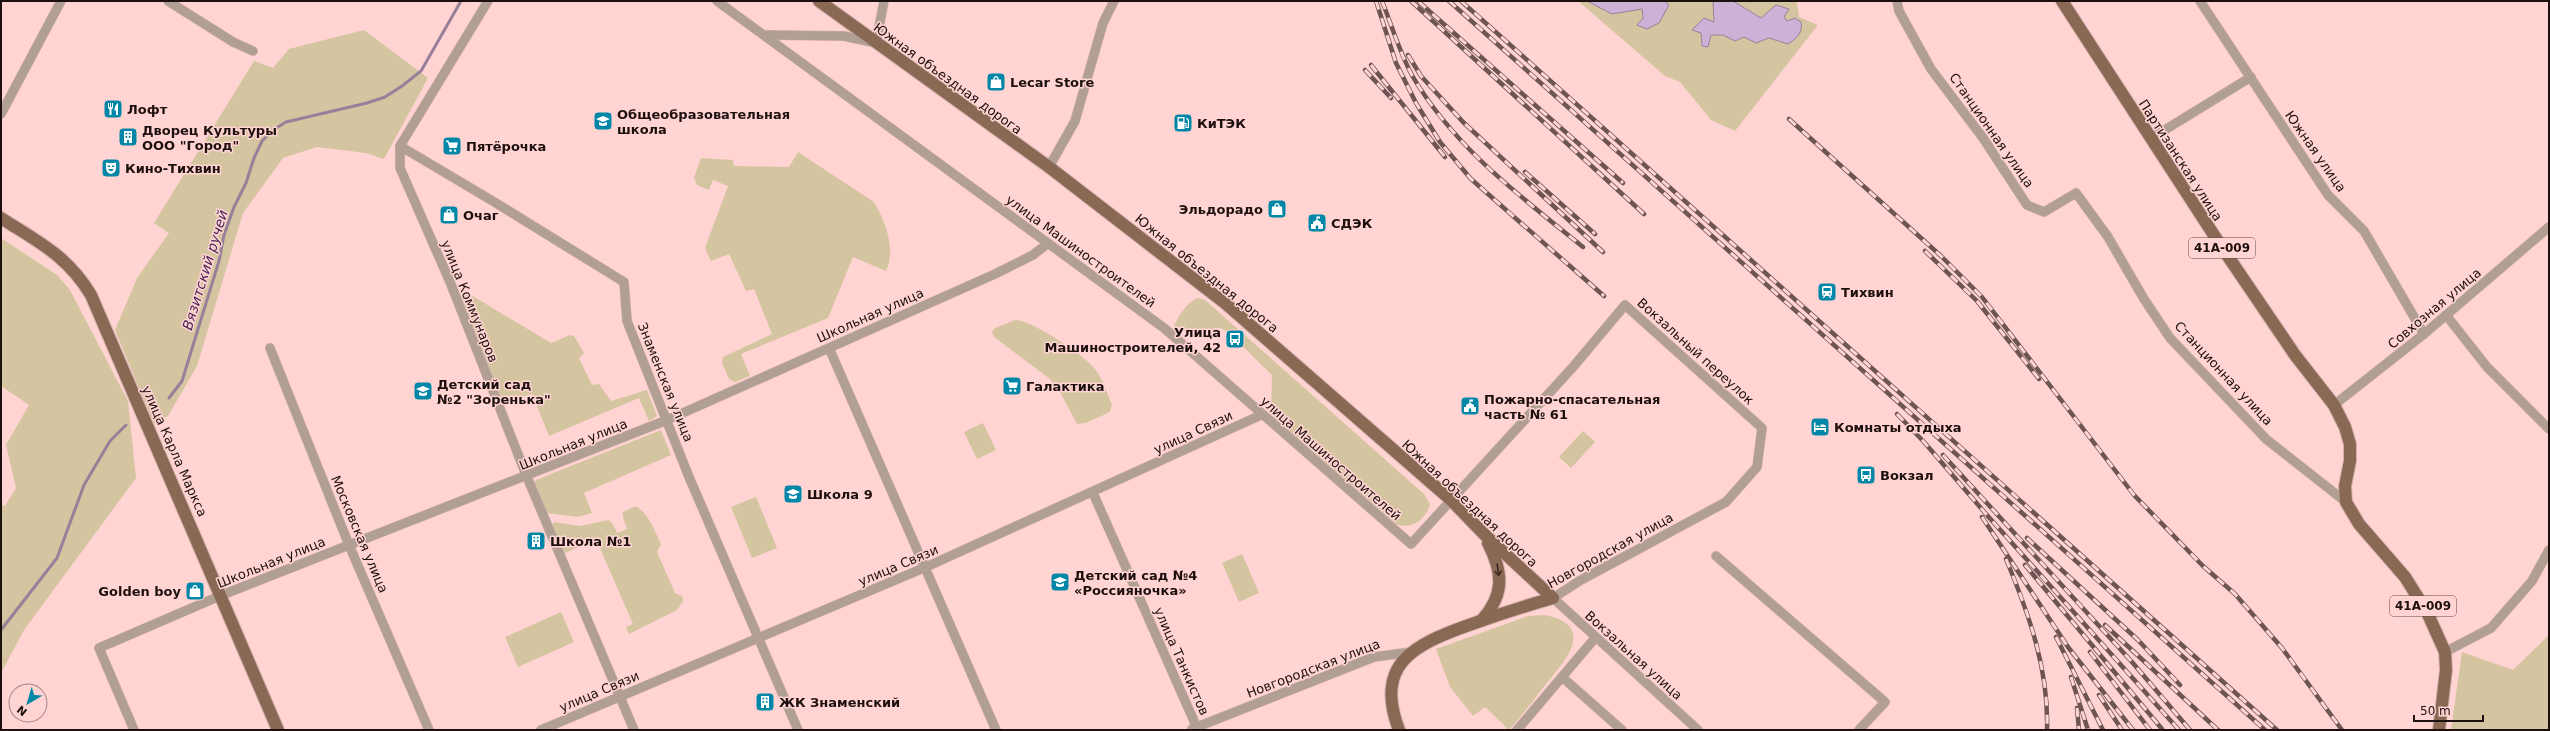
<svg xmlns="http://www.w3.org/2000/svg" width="2550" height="731" viewBox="0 0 2550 731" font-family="'DejaVu Sans',sans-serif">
<rect width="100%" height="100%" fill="#ffd4d2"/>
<!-- green -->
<g fill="#d5c4a0">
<path d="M 1578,1 L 1587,1 L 1612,14 L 1642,9 L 1643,18 L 1669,5 L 1664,1 L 1713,1 L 1714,23 L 1693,30 L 1701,33 L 1702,46 L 1708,47 L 1711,35 L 1723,35 L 1735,41 L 1744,37 L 1756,43 L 1769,38 L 1788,44 L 1787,21 L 1783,17 L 1788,9 L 1776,5 L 1762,18 L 1733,1 L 1797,1 L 1799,17 L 1818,25 L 1735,131 L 1711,120 L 1680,82 L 1665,76 Z"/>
<path d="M 364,30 L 428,78 L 384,159 L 366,153 L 317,147 L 283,158 L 243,213 L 197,366 L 168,416 L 154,424 L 115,330 L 137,278 L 169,233 L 154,223 L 254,61 L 273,68 L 289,49 Z"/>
<path d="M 798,152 L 874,202 C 886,222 896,250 886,271 L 853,257 L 828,318 L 741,354 L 750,376 L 735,382 L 729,379 L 722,363 L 723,357 L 772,334 L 754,289 L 746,291 L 729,254 L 711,261 L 705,248 L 728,186 L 713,180 L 709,190 L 697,185 L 694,178 L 701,158 L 733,160 L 734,166 L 789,167 Z"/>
<path d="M 1,238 L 57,275 L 70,290 L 128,401 L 136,478 L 24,630 L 1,673 L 1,504 L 5,506 L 16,488 L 6,445 L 29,405 L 1,386 Z"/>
<path d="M 460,291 L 466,292 L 551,343 L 570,335 L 574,336 L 584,353 L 579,358 L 592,385 L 599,384 L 611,401 L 647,390 L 657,416 L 649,421 L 639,398 L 549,436 L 532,394 L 503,402 L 458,295 Z"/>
<path d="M 1198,298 L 1205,300 L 1424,494 L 1430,504 C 1426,520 1411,530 1396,524 L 1275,420 L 1271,410 L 1272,375 L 1227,331 L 1220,328 L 1177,332 L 1174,327 C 1177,317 1188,301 1198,298 Z"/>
<path d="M 1015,320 C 1030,319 1086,356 1095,369 C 1103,380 1107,393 1112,405 L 1110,412 L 1086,423 L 1077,424 L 1060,392 L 1050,379 L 994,337 L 992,332 L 995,328 Z"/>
<path d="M 983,423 L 996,450 L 977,459 L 964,432 Z"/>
<path d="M 661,430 L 671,455 L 584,493 L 592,513 L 578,517 L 546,513 L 534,483 L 536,480 Z"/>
<path d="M 1583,431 L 1595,442 L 1571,468 L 1559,457 Z"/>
<path d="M 756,497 L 777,548 L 752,558 L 731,507 Z"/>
<path d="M 635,506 C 649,513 654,530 661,544 L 657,552 L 675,593 L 682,596 L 683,601 L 677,610 L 629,634 L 626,627 L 633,624 L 596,539 L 563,554 L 552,525 L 554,522 L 580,526 L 608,520 L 613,524 L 617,533 L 627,529 L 623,517 L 623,512 Z"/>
<path d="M 1242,554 L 1259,593 L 1239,602 L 1222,563 Z"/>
<path d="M 561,612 L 574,642 L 518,667 L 505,637 Z"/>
<path d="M 1545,615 C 1596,626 1567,659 1546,684 C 1534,700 1522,715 1509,730 L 1485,707 L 1473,716 L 1450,687 L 1436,649 L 1528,616 Z"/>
<path d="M 2549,635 L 2549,730 L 2451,730 L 2462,652 L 2513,670 Z"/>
</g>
<!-- water -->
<g fill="#ceb1d6" stroke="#99809a">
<path d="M 1587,1 L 1664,1 L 1669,5 L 1659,23 L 1647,29 L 1637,25 L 1643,18 L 1642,9 L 1612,14 Z"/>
<path d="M 1713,1 L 1733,1 L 1761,18 L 1776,5 L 1789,9 L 1784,17 L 1787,21 L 1795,18 L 1801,22 C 1803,33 1797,38 1788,44 L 1769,38 L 1756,43 L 1744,37 L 1735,41 L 1723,35 L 1711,35 L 1708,47 L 1702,46 L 1701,33 L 1692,30 L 1704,18 L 1714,22 Z"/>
</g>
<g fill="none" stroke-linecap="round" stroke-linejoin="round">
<!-- stream -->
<g stroke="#99809a" stroke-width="3">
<path d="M 169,398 L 182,381 L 219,261 L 224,235 L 234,207 L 246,183 L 254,158 L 262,141 L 273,130 L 286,122 L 367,103 L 385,97 L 402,86 L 421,71 L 461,1"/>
<path d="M 1,630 L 57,558 L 84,485 L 110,441 L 126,425"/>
</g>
<defs>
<g id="minor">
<path d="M 168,1 L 233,42 L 253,51"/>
<path d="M 488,1 L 400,146 L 400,168 L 450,282 L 527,477 L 634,730"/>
<path d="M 717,1 L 1164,328 L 1411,544 L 1573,367 L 1625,305 L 1762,428 L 1757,467 L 1726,502 L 1581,580 L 1553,598 L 1698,730"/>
<path d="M 1897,1 L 1899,11 L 1931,69 L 1983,138 L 2027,205 L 2044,212 L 2076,193 L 2108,237 L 2144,299 L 2170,338 L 2266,439 L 2346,502"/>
<path d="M 2200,1 L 2328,195 L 2364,231 L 2424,334"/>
<path d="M 767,35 L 844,36 L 876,43 L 884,1"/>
<path d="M 1,114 L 61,1"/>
<path d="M 2150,139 L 2251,77"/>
<path d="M 400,146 L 491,200 L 624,282 L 627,321 L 689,477 L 798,730"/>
<path d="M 1049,167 L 1075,121 L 1103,23 L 1114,1"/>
<path d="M 2446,315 L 2487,367 L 2549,429"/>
<path d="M 270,348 L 349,545 L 429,730"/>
<path d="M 829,348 L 996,730"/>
<path d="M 2334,405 L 2424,334 L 2549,227"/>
<path d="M 1093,493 L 1198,730"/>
<path d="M 1716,556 L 1885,702 L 1859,730"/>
<path d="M 2445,652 L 2491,628 L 2532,581 L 2549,550"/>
<path d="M 1562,677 L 1622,730"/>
<path d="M 1192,729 L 1374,657 L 1411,652"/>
<path d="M 134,730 L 99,648 L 222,595 L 667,420 L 995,274 L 1033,255 L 1047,244"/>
<path d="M 541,730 L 926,567 L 1261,415"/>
<path d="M 1517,730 L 1595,638"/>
</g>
<g id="major">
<path d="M 819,1 L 1049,167 L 1225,303 L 1451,500 L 1484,534 L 1553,598"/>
<path d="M 2062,1 L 2223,249 L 2295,355 L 2334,405 L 2345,427 L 2350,444 L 2350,461 L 2345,486 L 2346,502 L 2359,524 L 2405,577 L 2427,612 L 2445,652 L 2446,670 L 2439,730"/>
<path d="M 1,218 C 38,242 67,255 91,295 L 278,730"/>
<path d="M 1482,620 C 1505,594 1503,572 1488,543"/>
<path d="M 1399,730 C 1374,664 1413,645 1469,625 C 1497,615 1525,606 1553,598"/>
</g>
</defs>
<!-- minor casing -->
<use href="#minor" stroke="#d6b1af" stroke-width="10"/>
<!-- major casing -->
<use href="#major" stroke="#d6b1af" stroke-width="14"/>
<!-- minor -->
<use href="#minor" stroke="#b29f94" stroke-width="9"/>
<!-- major -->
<use href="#major" stroke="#896954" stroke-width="12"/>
<defs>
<g id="rail">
<path d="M 1376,1 L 1396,63 L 1416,103 L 1440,142 L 1471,179 L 1604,296"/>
<path d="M 1382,1 C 1392,26 1400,54 1413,77 C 1455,148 1520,196 1583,247"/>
<path d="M 1411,1 L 1644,214"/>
<path d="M 1449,1 L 2265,730"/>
<path d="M 1461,1 L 2277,730"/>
<path d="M 1419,2 L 1623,183"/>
<path d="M 1408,55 L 1421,76 L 1463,122 L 1603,252"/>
<path d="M 1371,65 L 1445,157"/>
<path d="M 1365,70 L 1391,98"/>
<path d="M 1789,119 L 1941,256 L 1982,297 L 2134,495 L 2203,566 L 2235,594 L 2282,648 L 2342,730"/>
<path d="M 1525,172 L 1595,234"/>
<path d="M 1925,251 L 1977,301 L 2039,379"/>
<path d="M 1897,414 L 1924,442 L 1986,514 L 2179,730"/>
<path d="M 1943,455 L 2132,662 L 2190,730"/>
<path d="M 1982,517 L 2068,647 L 2133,730"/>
<path d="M 2027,538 L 2138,640 L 2180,685"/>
<path d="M 2006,559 C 2029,614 2049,670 2047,730"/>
<path d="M 2025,565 L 2162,729"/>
<path d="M 2105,625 L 2218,730"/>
<path d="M 2056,637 L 2103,730"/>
<path d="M 2090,652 L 2150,730"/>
<path d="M 2071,677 L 2088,730"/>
<path d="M 2099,695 L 2122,730"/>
<path d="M 2077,708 L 2079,730"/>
</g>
</defs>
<!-- rail casing -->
<use href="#rail" stroke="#6e5554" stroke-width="4.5"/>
<!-- rail -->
<use href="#rail" stroke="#ffd4d2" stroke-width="3" stroke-dasharray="9" stroke-linecap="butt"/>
</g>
<!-- one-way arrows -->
<defs><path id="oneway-shaft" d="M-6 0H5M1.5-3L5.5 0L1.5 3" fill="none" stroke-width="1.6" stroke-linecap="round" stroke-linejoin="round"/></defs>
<use stroke="#3d2a23" href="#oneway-shaft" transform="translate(1498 570) rotate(82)"/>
<!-- icons -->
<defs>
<symbol id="shop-square" viewBox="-11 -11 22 22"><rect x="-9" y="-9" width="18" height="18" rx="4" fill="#0087a8" stroke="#ffd4d2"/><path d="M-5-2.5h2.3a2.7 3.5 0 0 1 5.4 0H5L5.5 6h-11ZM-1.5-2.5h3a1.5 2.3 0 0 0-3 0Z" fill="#fff"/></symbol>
<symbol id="restaurant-square" viewBox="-11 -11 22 22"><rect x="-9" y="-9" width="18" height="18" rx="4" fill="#0087a8" stroke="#ffd4d2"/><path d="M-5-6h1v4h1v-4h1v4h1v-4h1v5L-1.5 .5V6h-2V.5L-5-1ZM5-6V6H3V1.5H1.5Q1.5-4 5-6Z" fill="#fff"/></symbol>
<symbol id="school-square" viewBox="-11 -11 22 22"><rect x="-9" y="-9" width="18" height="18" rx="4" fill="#0087a8" stroke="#ffd4d2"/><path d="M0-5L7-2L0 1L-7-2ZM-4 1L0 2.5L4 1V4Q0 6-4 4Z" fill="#fff"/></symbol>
<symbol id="fuel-square" viewBox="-11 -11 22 22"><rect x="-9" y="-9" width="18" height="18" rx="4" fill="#0087a8" stroke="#ffd4d2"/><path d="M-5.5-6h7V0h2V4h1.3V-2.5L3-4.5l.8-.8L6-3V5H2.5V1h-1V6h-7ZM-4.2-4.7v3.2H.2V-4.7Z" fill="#fff"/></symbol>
<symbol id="building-square" viewBox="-11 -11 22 22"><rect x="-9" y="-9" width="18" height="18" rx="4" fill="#0087a8" stroke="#ffd4d2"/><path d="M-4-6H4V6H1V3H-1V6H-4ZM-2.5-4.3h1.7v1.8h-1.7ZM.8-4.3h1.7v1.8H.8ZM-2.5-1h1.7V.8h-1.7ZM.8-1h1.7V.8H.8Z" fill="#fff"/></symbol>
<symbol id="supermarket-square" viewBox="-11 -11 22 22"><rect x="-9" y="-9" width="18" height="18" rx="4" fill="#0087a8" stroke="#ffd4d2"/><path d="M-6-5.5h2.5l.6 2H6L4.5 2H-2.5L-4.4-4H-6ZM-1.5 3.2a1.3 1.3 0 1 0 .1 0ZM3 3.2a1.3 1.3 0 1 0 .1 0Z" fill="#fff"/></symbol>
<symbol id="theatre-square" viewBox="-11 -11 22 22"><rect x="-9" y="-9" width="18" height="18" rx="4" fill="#0087a8" stroke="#ffd4d2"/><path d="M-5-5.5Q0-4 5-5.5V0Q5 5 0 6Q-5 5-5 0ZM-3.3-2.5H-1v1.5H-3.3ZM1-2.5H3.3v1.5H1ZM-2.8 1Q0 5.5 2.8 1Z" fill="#fff"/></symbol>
<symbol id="civic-square" viewBox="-11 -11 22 22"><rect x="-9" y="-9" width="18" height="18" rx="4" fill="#0087a8" stroke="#ffd4d2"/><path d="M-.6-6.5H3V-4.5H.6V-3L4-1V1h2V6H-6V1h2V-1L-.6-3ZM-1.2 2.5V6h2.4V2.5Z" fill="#fff"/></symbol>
<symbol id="station-square" viewBox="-11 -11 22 22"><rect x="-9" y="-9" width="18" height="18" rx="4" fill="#0087a8" stroke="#ffd4d2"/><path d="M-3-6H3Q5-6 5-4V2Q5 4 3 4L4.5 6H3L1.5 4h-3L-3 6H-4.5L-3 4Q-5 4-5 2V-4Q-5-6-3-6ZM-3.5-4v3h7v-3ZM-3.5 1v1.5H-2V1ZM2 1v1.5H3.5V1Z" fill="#fff"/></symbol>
<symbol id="bus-square" viewBox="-11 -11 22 22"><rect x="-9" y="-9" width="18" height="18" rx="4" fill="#0087a8" stroke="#ffd4d2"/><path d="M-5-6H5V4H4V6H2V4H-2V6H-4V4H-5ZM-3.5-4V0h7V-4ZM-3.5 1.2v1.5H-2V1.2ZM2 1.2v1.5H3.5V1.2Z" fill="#fff"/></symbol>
<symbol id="hotel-square" viewBox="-11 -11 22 22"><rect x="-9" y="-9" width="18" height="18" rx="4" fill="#0087a8" stroke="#ffd4d2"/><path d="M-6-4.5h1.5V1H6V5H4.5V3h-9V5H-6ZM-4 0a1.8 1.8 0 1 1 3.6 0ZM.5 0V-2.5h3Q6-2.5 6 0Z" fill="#fff"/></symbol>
</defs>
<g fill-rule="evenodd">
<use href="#shop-square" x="985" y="71" width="22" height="22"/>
<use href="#restaurant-square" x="102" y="98" width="22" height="22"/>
<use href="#school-square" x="592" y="110" width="22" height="22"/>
<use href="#fuel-square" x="1172" y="112" width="22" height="22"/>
<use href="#building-square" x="117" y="126" width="22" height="22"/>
<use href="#supermarket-square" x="441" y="135" width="22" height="22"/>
<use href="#theatre-square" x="100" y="157" width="22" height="22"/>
<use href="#shop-square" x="1266" y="198" width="22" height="22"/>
<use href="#shop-square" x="438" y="204" width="22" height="22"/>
<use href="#civic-square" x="1306" y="212" width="22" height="22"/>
<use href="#station-square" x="1816" y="281" width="22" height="22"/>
<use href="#bus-square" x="1224" y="328" width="22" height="22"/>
<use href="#supermarket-square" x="1001" y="375" width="22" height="22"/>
<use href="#school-square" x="412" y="380" width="22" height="22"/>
<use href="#civic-square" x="1459" y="395" width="22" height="22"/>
<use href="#hotel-square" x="1809" y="416" width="22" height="22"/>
<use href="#bus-square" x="1855" y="464" width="22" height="22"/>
<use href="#school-square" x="782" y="483" width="22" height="22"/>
<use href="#building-square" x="525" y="530" width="22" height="22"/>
<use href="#school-square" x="1049" y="571" width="22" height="22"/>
<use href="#shop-square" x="184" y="580" width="22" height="22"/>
<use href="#building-square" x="754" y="691" width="22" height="22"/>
</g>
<g text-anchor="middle" stroke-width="3" stroke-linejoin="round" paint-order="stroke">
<!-- shield labels -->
<g fill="#ffd4d2" stroke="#614a49" stroke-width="1">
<rect x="2189" y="238" width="66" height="20" rx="3"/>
<rect x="2390" y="596" width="66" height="20" rx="3"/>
</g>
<g font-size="12" font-weight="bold" fill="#1d0f0e">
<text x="2222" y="252">41А-009</text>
<text x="2423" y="610">41А-009</text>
</g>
<!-- street labels -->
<g font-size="13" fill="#1d0f0e" stroke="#ffd4d2">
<text transform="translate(948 78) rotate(36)" y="5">Южная объездная дорога</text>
<text transform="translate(1992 130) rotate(55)" y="5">Станционная улица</text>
<text transform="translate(2316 151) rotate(55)" y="5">Южная улица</text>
<text transform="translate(2181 160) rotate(57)" y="5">Партизанская улица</text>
<text transform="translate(1081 251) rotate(36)" y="5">улица Машиностроителей</text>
<text transform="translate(1207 273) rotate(39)" y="5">Южная объездная дорога</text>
<text transform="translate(470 301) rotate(68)" y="5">улица Коммунаров</text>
<text transform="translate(2434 308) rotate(-40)" y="5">Совхозная улица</text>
<text transform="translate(870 315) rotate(-24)" y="5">Школьная улица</text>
<text transform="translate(1696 351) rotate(42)" y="5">Вокзальный переулок</text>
<text transform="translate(2224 373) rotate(47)" y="5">Станционная улица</text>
<text transform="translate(666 382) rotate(68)" y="5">Знаменская улица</text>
<text transform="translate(1193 432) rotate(-25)" y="5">улица Связи</text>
<text transform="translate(573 444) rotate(-22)" y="5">Школьная улица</text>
<text transform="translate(175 451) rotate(66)" y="5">улица Карла Маркса</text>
<text transform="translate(1331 458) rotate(41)" y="5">улица Машиностроителей</text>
<text transform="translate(1470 503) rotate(43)" y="5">Южная объездная дорога</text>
<text transform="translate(360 534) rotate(67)" y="5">Московская улица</text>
<text transform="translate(1610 550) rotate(-29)" y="5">Новгородская улица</text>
<text transform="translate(271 562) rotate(-22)" y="5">Школьная улица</text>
<text transform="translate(898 565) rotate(-23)" y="5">улица Связи</text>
<text transform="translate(1634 655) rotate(42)" y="5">Вокзальная улица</text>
<text transform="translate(1182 661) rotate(66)" y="5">улица Танкистов</text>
<text transform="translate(1313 668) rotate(-21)" y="5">Новгородская улица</text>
<text transform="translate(599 691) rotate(-23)" y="5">улица Связи</text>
</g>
<!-- poi labels -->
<g font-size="13" font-weight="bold" fill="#1d0f0e" stroke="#ffd4d2" text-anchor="start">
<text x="1010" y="87">Lecar Store</text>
<text x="127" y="114">Лофт</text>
<text x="617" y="119">Общеобразовательная<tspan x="617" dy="15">школа</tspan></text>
<text x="1197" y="128">КиТЭК</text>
<text x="142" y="135">Дворец Культуры<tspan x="142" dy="15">ООО "Город"</tspan></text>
<text x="466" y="151">Пятёрочка</text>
<text x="125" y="173">Кино-Тихвин</text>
<text x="1263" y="214" text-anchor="end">Эльдорадо</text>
<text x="463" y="220">Очаг</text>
<text x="1331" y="228">СДЭК</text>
<text x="1841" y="297">Тихвин</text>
<text x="1221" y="337" text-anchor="end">Улица<tspan x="1221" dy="15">Машиностроителей, 42</tspan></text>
<text x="437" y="389">Детский сад<tspan x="437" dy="15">№2 "Зоренька"</tspan></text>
<text x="1026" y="391">Галактика</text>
<text x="1484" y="404">Пожарно-спасательная<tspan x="1484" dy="15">часть № 61</tspan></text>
<text x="1834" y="432">Комнаты отдыха</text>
<text x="1880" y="480">Вокзал</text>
<text x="807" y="499">Школа 9</text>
<text x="550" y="546">Школа №1</text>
<text x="1074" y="580">Детский сад №4<tspan x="1074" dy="15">«Россияночка»</tspan></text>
<text x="181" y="596" text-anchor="end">Golden boy</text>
<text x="779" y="707">ЖК Знаменский</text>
</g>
<!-- water labels -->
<g font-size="14" font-style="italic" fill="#4b2555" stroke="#ffd4d2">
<text transform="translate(205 270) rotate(-73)" y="5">Вязитский ручей</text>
</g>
</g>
<!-- border -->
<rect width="2550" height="731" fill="none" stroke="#1d0f0e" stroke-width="4"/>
<!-- north arrow -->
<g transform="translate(28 703) rotate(218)"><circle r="19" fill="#ffd4d2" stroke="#a58584"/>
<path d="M0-3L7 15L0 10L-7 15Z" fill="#0087a8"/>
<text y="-6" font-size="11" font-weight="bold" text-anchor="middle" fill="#1d0f0e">N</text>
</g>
<!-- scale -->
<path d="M2414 715v6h69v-6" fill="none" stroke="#1d0f0e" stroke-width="2"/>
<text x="2420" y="715" font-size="12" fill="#1d0f0e" stroke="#ffd4d2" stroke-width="3" paint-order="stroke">50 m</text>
</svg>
